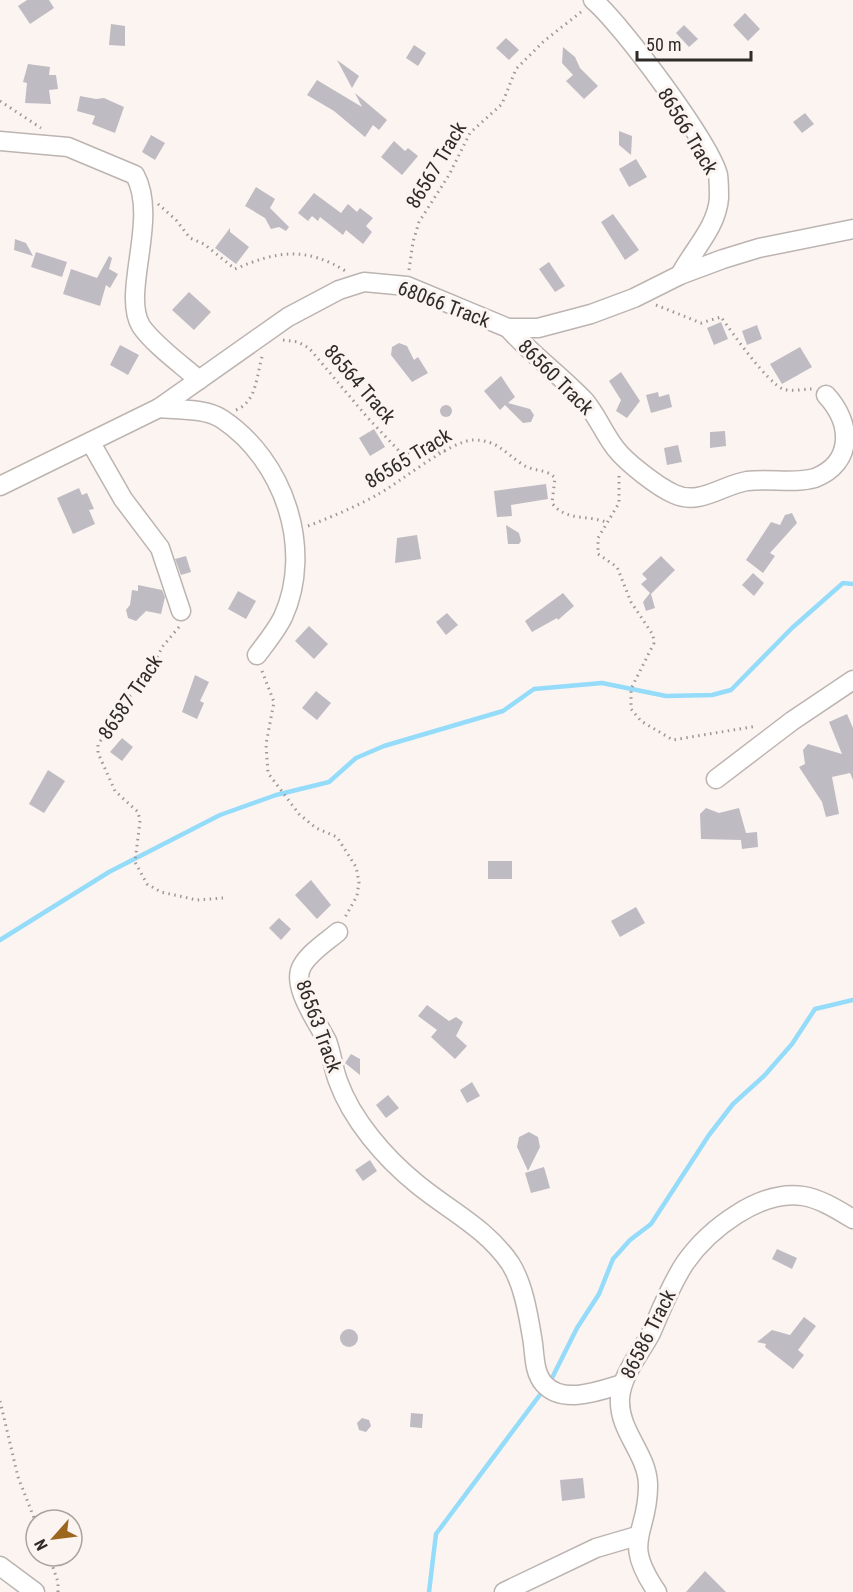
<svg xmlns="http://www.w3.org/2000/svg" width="853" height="1592" viewBox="0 0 853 1592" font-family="'Roboto Condensed',sans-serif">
<rect width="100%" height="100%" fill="#fcf4f1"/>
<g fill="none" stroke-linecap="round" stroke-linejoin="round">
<!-- stream -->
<g stroke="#94dcf9" stroke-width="4.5">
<path d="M 0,940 L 109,872 L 220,815 L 276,795 L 329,782 L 356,758 L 384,746 L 503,711 L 534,689 L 602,683 L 666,696 L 712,695 L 731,690 L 792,628 L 843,583 L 853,584"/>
<path d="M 550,1382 L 577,1328 L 599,1294 L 613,1259 L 630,1240 L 651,1224 L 709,1135 L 733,1104 L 764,1076 L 792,1044 L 815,1009 L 853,1000"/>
<path d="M 429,1592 L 436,1534 L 545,1388"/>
</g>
</g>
<!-- building -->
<g fill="#bfbbc2">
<path d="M 27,0 L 49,0 L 54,8 L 30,24 L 18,6 Z"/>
<path d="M 745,13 L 760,29 L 748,41 L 733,25 Z"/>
<path d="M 111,24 L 125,26 L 125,46 L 109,45 Z"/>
<path d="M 684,25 L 698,39 L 689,47 L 676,33 Z"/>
<path d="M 506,38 L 519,50 L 509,60 L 496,48 Z"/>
<path d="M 414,45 L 426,53 L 418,66 L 406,58 Z"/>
<path d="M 563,47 L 575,57 L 580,68 L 598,86 L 584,99 L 566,81 L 573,75 L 562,63 Z"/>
<path d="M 337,60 L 359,76 L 352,88 Z"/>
<path d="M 28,64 L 50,67 L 49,75 L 56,75 L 58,89 L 49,90 L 51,104 L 25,103 L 27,83 L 23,82 Z"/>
<path d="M 317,80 L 362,107 L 355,93 L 387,120 L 379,130 L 373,125 L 365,137 L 334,111 L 307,95 Z"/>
<path d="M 80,96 L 96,99 L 104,98 L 124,107 L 115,133 L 92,124 L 95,116 L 77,111 Z"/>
<path d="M 805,113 L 814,124 L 802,133 L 793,122 Z"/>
<path d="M 619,131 L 632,136 L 631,155 L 619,145 Z"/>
<path d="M 151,135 L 165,143 L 155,160 L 142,152 Z"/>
<path d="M 394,141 L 405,151 L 408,148 L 418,156 L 402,175 L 381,157 Z"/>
<path d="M 636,159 L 647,177 L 629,187 L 619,169 Z"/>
<path d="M 256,187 L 275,199 L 270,208 L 289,227 L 286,231 L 279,227 L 271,229 L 265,218 L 245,206 Z"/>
<path d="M 314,193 L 341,213 L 348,204 L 357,212 L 360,208 L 373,218 L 366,226 L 372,232 L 363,244 L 346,230 L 343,235 L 320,217 L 318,221 L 312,216 L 308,221 L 298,213 Z"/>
<path d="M 613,214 L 639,250 L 625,260 L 601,222 Z"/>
<path d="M 230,228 L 230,232 L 249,247 L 236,264 L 215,248 Z"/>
<path d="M 15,239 L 26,243 L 33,256 L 14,250 Z"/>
<path d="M 36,252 L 67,262 L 62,277 L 31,267 Z"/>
<path d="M 109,256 L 112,258 L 109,269 L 118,274 L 110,288 L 106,285 L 100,306 L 63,294 L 71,269 L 97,278 Z"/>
<path d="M 549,262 L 565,286 L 555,292 L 539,269 Z"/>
<path d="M 189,292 L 211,312 L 194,330 L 172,310 Z"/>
<path d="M 721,322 L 728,339 L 714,345 L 707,328 Z"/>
<path d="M 757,325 L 762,339 L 747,345 L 742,331 Z"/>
<path d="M 399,343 L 407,346 L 414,360 L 418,357 L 428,373 L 412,382 L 391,355 L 392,347 Z"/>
<path d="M 120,345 L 139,355 L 128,375 L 110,365 Z"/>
<path d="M 800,347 L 812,367 L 782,384 L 770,364 Z"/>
<path d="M 621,372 L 640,401 L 627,418 L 616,411 L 621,400 L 609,381 Z"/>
<path d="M 501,376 L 515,397 L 508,403 L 530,409 L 534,415 L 531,422 L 523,423 L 505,405 L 500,410 L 484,391 Z"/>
<path d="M 658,392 L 659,397 L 669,394 L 672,407 L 651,413 L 646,395 Z"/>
<circle cx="446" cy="411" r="6"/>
<path d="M 374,429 L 385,447 L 370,456 L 359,438 Z"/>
<path d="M 725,431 L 726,446 L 710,448 L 710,432 Z"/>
<path d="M 678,445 L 682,462 L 667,465 L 664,448 Z"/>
<path d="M 546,484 L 548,499 L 511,505 L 512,516 L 497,517 L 494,491 Z"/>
<path d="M 79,488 L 82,495 L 87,493 L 94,509 L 89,510 L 95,524 L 73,534 L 57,498 Z"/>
<path d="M 792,513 L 797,523 L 770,553 L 775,556 L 763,573 L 746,560 L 771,522 L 780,525 L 785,515 Z"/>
<path d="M 506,525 L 519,533 L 521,541 L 519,544 L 508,544 Z"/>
<path d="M 417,535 L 421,559 L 395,563 L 397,538 Z"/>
<path d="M 186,556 L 191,572 L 181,575 L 175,559 Z"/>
<path d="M 661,556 L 675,570 L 651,594 L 655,608 L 646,611 L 643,602 L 650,593 L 641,584 L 647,579 L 642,574 Z"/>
<path d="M 753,573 L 764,583 L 754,596 L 742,585 Z"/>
<path d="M 138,585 L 162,590 L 165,597 L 161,614 L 146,611 L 136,621 L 128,618 L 126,610 L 130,605 L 132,590 L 138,591 Z"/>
<path d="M 238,591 L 256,601 L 246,619 L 228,609 Z"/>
<path d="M 563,593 L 574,606 L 558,620 L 557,618 L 532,632 L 525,621 Z"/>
<path d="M 447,613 L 458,625 L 446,635 L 436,622 Z"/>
<path d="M 309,626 L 328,644 L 314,659 L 295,641 Z"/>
<path d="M 195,675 L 209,682 L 200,701 L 204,703 L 197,719 L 182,712 Z"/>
<path d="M 316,691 L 331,703 L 317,720 L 302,708 Z"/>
<path d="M 847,714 L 853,728 L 853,780 L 850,773 L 832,777 L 839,814 L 826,817 L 822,802 L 799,767 L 805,764 L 803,750 L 808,744 L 842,754 L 829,722 Z"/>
<path d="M 122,738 L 133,747 L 122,761 L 110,752 Z"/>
<path d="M 48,770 L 65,781 L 44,813 L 29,804 Z"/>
<path d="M 706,808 L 719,813 L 739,808 L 746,833 L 757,832 L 758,847 L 742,849 L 741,840 L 701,839 L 700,814 Z"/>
<rect x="488" y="861" width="24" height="18"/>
<path d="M 311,880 L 331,905 L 317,919 L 295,895 Z"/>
<path d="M 636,907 L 645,923 L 620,937 L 611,921 Z"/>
<path d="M 279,918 L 291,929 L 281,940 L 269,928 Z"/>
<path d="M 427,1005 L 449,1021 L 456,1017 L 463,1022 L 456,1036 L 467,1046 L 455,1059 L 431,1037 L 437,1030 L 418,1016 Z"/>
<path d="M 351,1054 L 360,1059 L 360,1075 L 345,1063 Z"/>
<path d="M 472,1082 L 480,1096 L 467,1103 L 460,1090 Z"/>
<path d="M 388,1095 L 399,1108 L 386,1118 L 376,1105 Z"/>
<path d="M 529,1132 L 538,1137 L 540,1147 L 528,1171 L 517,1147 L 519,1137 Z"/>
<path d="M 370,1160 L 377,1171 L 363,1181 L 355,1170 Z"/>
<path d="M 544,1167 L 550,1188 L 531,1193 L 525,1173 Z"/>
<path d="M 777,1249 L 797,1258 L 792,1269 L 772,1259 Z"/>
<path d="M 804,1317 L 816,1326 L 798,1350 L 804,1355 L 793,1369 L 765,1347 L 766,1344 L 757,1342 L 772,1330 L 790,1335 Z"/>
<circle cx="349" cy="1338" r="9"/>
<path d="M 411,1413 L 423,1414 L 422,1428 L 410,1427 Z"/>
<path d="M 362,1418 L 369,1420 L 371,1426 L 366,1432 L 359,1430 L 357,1423 Z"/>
<path d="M 583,1478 L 585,1498 L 562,1501 L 560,1480 Z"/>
<path d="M 705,1571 L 726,1592 L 686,1592 Z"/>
</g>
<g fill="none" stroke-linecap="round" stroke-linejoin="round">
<defs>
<g id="street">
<path d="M 593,0 C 620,22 710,143 718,175 C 719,182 719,191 719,198 C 717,227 693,250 680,275"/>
<path d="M 0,141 L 68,147 L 135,175 C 159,219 121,293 141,326 C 153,344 182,365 199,380"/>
<path d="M 508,328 C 531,354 560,375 584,400 C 597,415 604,434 616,449 C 627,463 658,487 674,494 C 700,506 722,485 747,481 C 770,478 794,484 815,478 C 853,463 853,424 826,395"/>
<path d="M 159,408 C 178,410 205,408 222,419 C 284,460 314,549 283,617 C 276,631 266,643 257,655"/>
<path d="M 91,443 L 123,499 L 160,548 L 181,611"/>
<path d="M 0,486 L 159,408 L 288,317 L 339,290 L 364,282 L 407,286 L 508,328 L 538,328 L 591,314 L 634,298 L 680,275 L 723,259 L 759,248 L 853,229"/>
<path d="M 716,779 L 792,721 L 853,680"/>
<path d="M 338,932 C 326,942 309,953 302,966 C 290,986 319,1024 327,1041 C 332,1054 333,1068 338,1081 C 352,1120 385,1158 417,1184 C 450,1211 486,1228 510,1263 C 523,1283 528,1313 532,1337 C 535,1352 533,1372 544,1384 C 563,1405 599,1391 622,1384"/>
<path d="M 0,1566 L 35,1592"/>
<path d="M 504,1592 L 596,1548 L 637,1536"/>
<path d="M 657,1592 C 620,1538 649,1535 648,1484 C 647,1453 618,1431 620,1398 C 622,1374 640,1354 651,1333 C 661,1310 671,1284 685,1263 C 708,1230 760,1189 803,1196 C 821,1199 838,1210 853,1219"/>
</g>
</defs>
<!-- street casing -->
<use href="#street" stroke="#bcb4b1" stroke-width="21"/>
<!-- path -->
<g stroke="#9d9895" stroke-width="3" stroke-dasharray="1.5 4.5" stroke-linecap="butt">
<path d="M 0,101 L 41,128"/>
<path d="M 158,204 L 176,220 L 190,238 L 204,244 L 235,269 C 277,251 306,246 347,272"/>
<path d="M 409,270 L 413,242 L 419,222 L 449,175 L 470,133 L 502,104 L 516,69 L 544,41 L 581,12"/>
<path d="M 656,305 L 701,323 L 721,317 C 733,334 767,382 783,389 C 791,392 803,389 812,389"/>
<path d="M 283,340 L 298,342 L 309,348 L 367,417 L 401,453 L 445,451"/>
<path d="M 236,410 C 258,401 256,374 263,354"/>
<path d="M 619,476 L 619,503 L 598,538 L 598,554 L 617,567 L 631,602 L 653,635 L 654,643 L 631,689 L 631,709 L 641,721 L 673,740 L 757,726"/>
<path d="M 308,526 C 331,517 353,508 375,496 C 400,483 450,440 474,440 C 497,440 505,453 522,464 C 532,472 546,468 555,478 L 552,503 C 565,521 587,515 606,522"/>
<path d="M 179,627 L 163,646 L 142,684 L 124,702 L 98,745 L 98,753 L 115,791 L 138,812 L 140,821 L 135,862 L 147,884 L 161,892 L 197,900 L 223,898"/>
<path d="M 262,671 L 274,702 L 266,744 L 268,773 L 299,814 L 316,828 L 337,837 L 356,867 L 359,882 L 357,896 L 344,919"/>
<path d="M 0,1401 L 18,1477 L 36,1523"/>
<path d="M 49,1556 L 58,1582 L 58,1592"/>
</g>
<!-- street -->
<use href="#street" stroke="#fff" stroke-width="18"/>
</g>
<g text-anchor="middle" stroke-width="6" stroke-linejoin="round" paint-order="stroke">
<!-- street labels -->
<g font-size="20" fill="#2e2b29" stroke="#fcf4f1">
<text transform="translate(688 131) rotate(59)" y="7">86566 Track</text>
<text transform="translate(436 165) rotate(-59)" y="7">86567 Track</text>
<text transform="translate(444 304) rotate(21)" y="7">68066 Track</text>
<text transform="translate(556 377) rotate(45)" y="7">86560 Track</text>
<text transform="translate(360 384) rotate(49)" y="7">86564 Track</text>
<text transform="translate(408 458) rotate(-31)" y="7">86565 Track</text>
<text transform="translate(130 697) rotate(-56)" y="7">86587 Track</text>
<text transform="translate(319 1026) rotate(70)" y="7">86563 Track</text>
<text transform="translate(648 1334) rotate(-63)" y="7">86586 Track</text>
</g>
</g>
<!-- north arrow -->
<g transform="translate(54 1538) rotate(242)"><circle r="28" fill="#fcf4f1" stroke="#aaa4a1" stroke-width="1.5"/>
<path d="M0-4.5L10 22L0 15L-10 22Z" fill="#9c661f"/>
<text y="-9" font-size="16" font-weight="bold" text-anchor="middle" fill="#2e2b29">N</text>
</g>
<!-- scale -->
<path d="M637 51v9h114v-9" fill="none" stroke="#2e2b29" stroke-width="3"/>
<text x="646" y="51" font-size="18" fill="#2e2b29" stroke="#fcf4f1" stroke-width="4.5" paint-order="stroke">50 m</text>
</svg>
